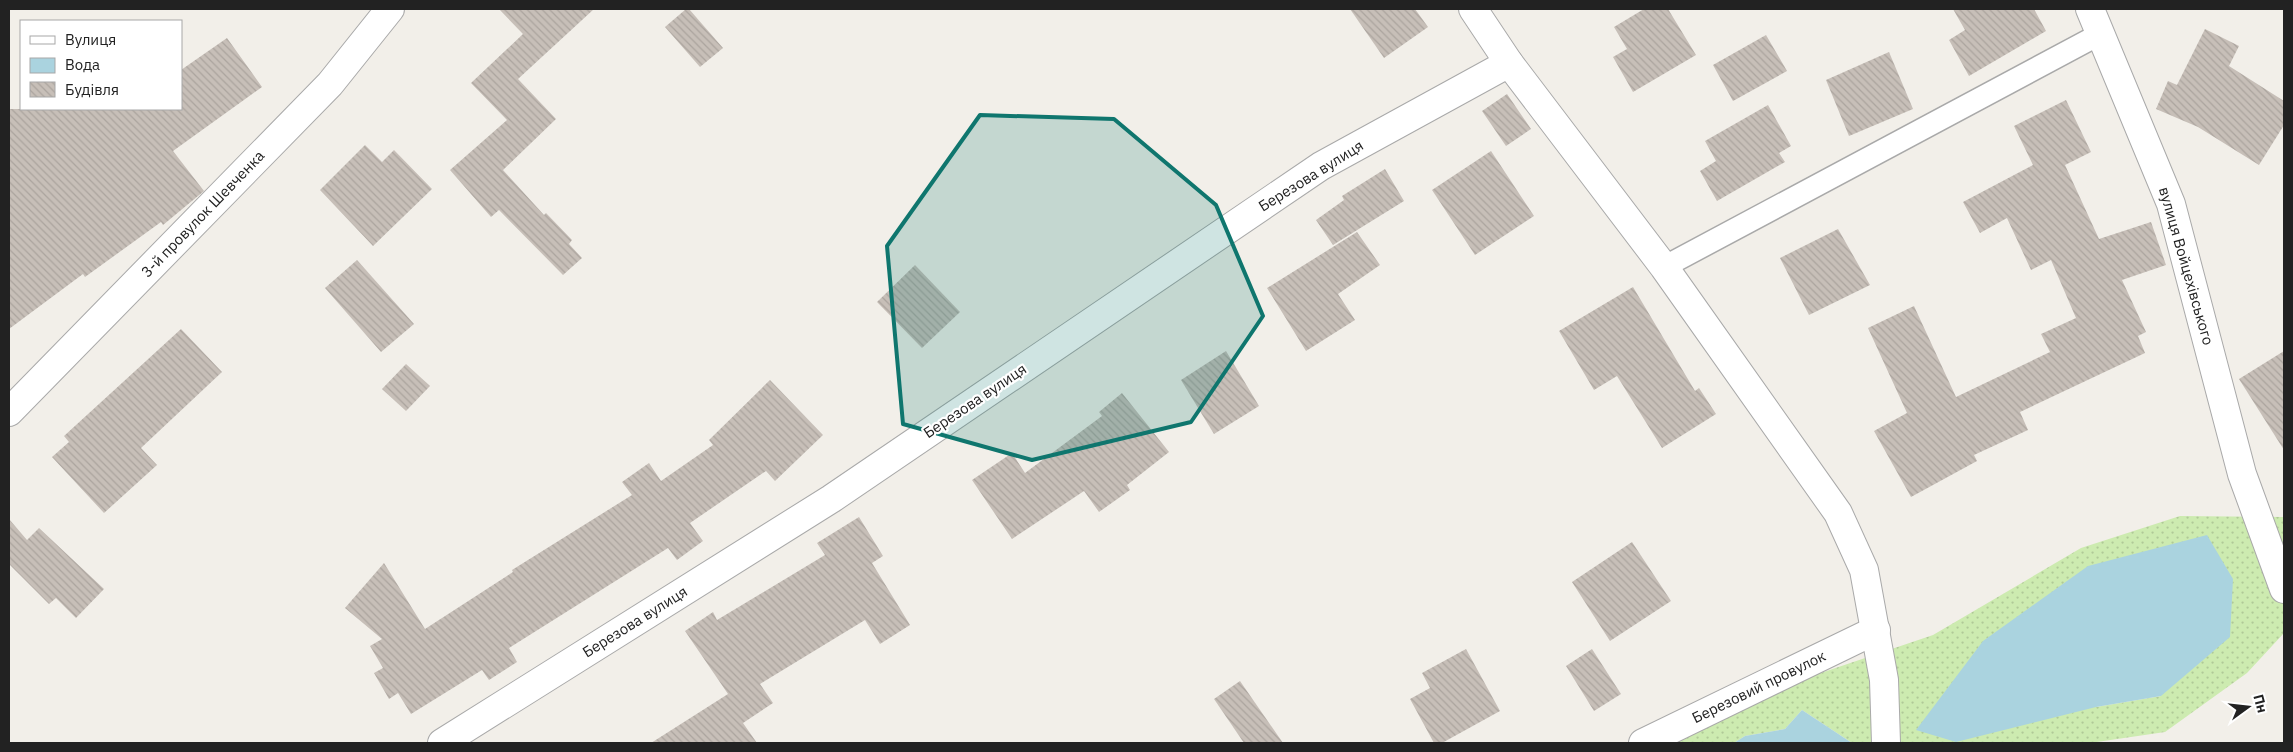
<svg xmlns="http://www.w3.org/2000/svg" width="2293" height="752" viewBox="0 0 2293 752" font-family="'IBM Plex Sans',sans-serif">
<defs>
<pattern id="grass-dots" width="8" height="8" patternUnits="userSpaceOnUse" patternTransform="scale(1.25)"><rect width="8" height="8" fill="#cdebb0"/><path d="M2 2h.1M6 6h.1" fill="none" stroke="#b0c997" stroke-width="1.8" stroke-linecap="round"/></pattern>
<pattern id="building-back-hatch" width="6" height="6" patternUnits="userSpaceOnUse" patternTransform="scale(1.25)"><rect width="6" height="6" fill="#c7bfb8"/><path d="M-1 5l2 2M0 0l6 6M5-1l2 2" fill="none" stroke="#aba49e"/></pattern>
</defs>
<rect width="100%" height="100%" fill="#f2efe9"/>
<!-- grass -->
<path fill="url(#grass-dots)" fill-rule="evenodd" d="M 2180,516 L 2284,517 L 2284,633 L 2247,673 L 2165,732 L 2090,743 L 1852,743 L 1802,710 L 1785,729 L 1745,736 L 1734,743 L 1664,743 L 1762,693 L 1933,635 L 2081,548 ZM 2207,535 L 2161,696 L 2096,707 Z"/>
<!-- water -->
<g fill="#aad3df">
<path d="M 2207,535 L 2233,579 L 2230,637 L 2161,696 L 2096,707 L 1956,742 L 1916,730 L 1983,641 L 2088,566 Z"/>
<path d="M 1802,710 L 1852,743 L 1734,743 L 1745,736 L 1785,729 Z"/>
</g>
<!-- building -->
<g fill="url(#building-back-hatch)">
<path d="M 499,9 L 594,9 L 518,79 L 556,119 L 503,170 L 544,215 L 546,213 L 572,240 L 569,244 L 582,258 L 563,275 L 499,210 L 491,217 L 450,170 L 507,120 L 471,83 L 523,34 Z"/>
<path d="M 686,9 L 689,9 L 723,48 L 700,67 L 665,27 Z"/>
<path d="M 1350,9 L 1415,9 L 1428,27 L 1384,58 Z"/>
<path d="M 1644,9 L 1668,9 L 1696,55 L 1633,92 L 1613,57 L 1627,49 L 1614,27 Z"/>
<path d="M 1953,9 L 2034,9 L 2046,31 L 1969,76 L 1949,40 L 1965,30 Z"/>
<path d="M 2205,29 L 2239,46 L 2229,66 L 2284,101 L 2284,125 L 2259,165 L 2198,127 L 2156,109 L 2168,81 L 2177,85 Z"/>
<path d="M 1766,35 L 1787,71 L 1733,101 L 1713,65 Z"/>
<path d="M 227,38 L 262,87 L 173,151 L 204,191 L 163,225 L 161,222 L 85,277 L 83,274 L 9,329 L 9,109 L 181,109 L 181,70 Z"/>
<path d="M 1889,52 L 1913,109 L 1849,136 L 1826,80 Z"/>
<path d="M 1507,94 L 1531,129 L 1506,146 L 1482,111 Z"/>
<path d="M 2066,100 L 2091,152 L 2065,165 L 2099,239 L 2151,222 L 2166,265 L 2122,280 L 2146,332 L 2138,336 L 2145,353 L 2020,412 L 2028,430 L 1974,455 L 1977,461 L 1911,497 L 1874,431 L 1907,413 L 1868,328 L 1914,306 L 1956,397 L 2050,352 L 2041,334 L 2076,318 L 2051,260 L 2031,270 L 2007,218 L 1980,233 L 1963,202 L 2033,165 L 2014,126 Z"/>
<path d="M 1768,105 L 1791,146 L 1779,153 L 1785,162 L 1717,201 L 1700,171 L 1716,161 L 1705,141 Z"/>
<path d="M 365,145 L 382,162 L 394,150 L 432,189 L 373,246 L 320,190 Z"/>
<path d="M 1491,151 L 1534,216 L 1475,255 L 1432,190 Z"/>
<path d="M 1385,169 L 1404,201 L 1333,245 L 1316,220 L 1344,200 L 1342,196 Z"/>
<path d="M 1838,229 L 1870,285 L 1809,315 L 1780,258 Z"/>
<path d="M 1357,232 L 1380,265 L 1338,294 L 1355,320 L 1306,351 L 1267,288 Z"/>
<path d="M 357,260 L 414,324 L 381,352 L 325,288 Z"/>
<path d="M 915,265 L 960,312 L 922,348 L 877,302 Z"/>
<path d="M 1633,287 L 1695,391 L 1699,388 L 1716,414 L 1662,448 L 1617,376 L 1594,390 L 1559,331 Z"/>
<path d="M 181,329 L 222,372 L 141,448 L 157,465 L 104,513 L 52,457 L 69,442 L 64,436 Z"/>
<path d="M 1226,351 L 1259,406 L 1214,434 L 1181,380 Z"/>
<path d="M 2284,351 L 2284,450 L 2239,379 Z"/>
<path d="M 406,364 L 430,386 L 406,411 L 382,389 Z"/>
<path d="M 770,380 L 823,435 L 775,481 L 766,471 L 690,523 L 703,541 L 677,560 L 668,548 L 509,648 L 517,662 L 489,680 L 482,670 L 411,714 L 398,693 L 389,699 L 374,673 L 383,668 L 370,646 L 382,639 L 345,608 L 384,563 L 425,629 L 513,572 L 512,570 L 632,495 L 622,482 L 649,463 L 661,481 L 713,445 L 709,440 Z"/>
<path d="M 1122,393 L 1169,452 L 1127,485 L 1130,490 L 1099,512 L 1084,491 L 1012,539 L 972,480 L 1012,453 L 1025,473 L 1102,416 L 1099,412 Z"/>
<path d="M 859,517 L 883,556 L 872,563 L 910,625 L 880,644 L 865,620 L 760,684 L 773,703 L 743,723 L 757,743 L 651,743 L 728,694 L 685,631 L 713,612 L 717,620 L 825,555 L 817,543 Z"/>
<path d="M 9,519 L 27,540 L 39,528 L 104,589 L 76,618 L 56,598 L 49,604 L 9,564 Z"/>
<path d="M 1632,542 L 1671,601 L 1610,641 L 1572,582 Z"/>
<path d="M 1466,649 L 1500,711 L 1442,743 L 1434,743 L 1410,699 L 1430,688 L 1422,673 Z"/>
<path d="M 1592,649 L 1621,694 L 1594,711 L 1566,666 Z"/>
<path d="M 1240,681 L 1283,743 L 1244,743 L 1214,699 Z"/>
</g>
<g fill="none" stroke-linecap="round" stroke-linejoin="round">
<defs>
<path id="lane" d="M 1664,267 L 2102,33"/>
<g id="street">
<path d="M 1473,9 L 1509,63 L 1664,267 L 1838,513 L 1864,570 L 1884,680 L 1886,743"/>
<path d="M 2090,9 L 2171,204 L 2242,474 L 2284,589"/>
<path d="M 9,412 L 330,84 L 390,9"/>
<path d="M 442,743 L 831,499 L 1321,166 L 1509,63"/>
<path d="M 1643,743 L 1876,630"/>
</g>
</defs>
<!-- lane casing -->
<use href="#lane" stroke="#a9a9a9" stroke-width="24"/>
<!-- street casing -->
<use href="#street" stroke="#a9a9a9" stroke-width="30"/>
<!-- lane -->
<use href="#lane" stroke="#fff" stroke-width="21"/>
<!-- street -->
<use href="#street" stroke="#fff" stroke-width="28"/>
</g>
<!-- marked area -->
<path fill="#0f766e" fill-opacity="0.2" stroke="#0f766e" stroke-width="4" stroke-linejoin="round" d="M 980,115 L 1114,119 L 1216,205 L 1263,316 L 1191,422 L 1032,460 L 903,424 L 887,246 Z"/>
<g text-anchor="middle" stroke-width="4.5" stroke-linejoin="round" paint-order="stroke">
<!-- street labels -->
<g font-size="15" fill="#222" stroke="#fff">
<text transform="translate(1311 176) rotate(-32)" y="5">Березова вулиця</text>
<text transform="translate(203 214) rotate(-46)" y="5">3-й провулок Шевченка</text>
<text transform="translate(2186 266) rotate(74)" y="5">вулиця Войцехівського</text>
<text transform="translate(975 401) rotate(-34)" y="5">Березова вулиця</text>
<text transform="translate(635 622) rotate(-32)" y="5">Березова вулиця</text>
<text transform="translate(1759 687) rotate(-26)" y="5">Березовий провулок</text>
</g>
</g>
<!-- border -->
<rect width="2293" height="752" fill="none" stroke="#222222" stroke-width="20"/>
<!-- legend -->
<rect x="20" y="20" width="162" height="90" fill="#ffffff" stroke="#a7a7a7"/>
<rect x="30" y="36" width="25" height="8" fill="#ffffff" stroke="#a7a7a7"/>
<text x="65" y="45" font-size="15" fill="#222222">Вулиця</text>
<rect x="30" y="58" width="25" height="15" fill="#aad3df" stroke="#a7a7a7"/>
<text x="65" y="70" font-size="15" fill="#222222">Вода</text>
<rect x="30" y="82" width="25" height="15" fill="url(#building-back-hatch)" stroke="#a7a7a7"/>
<text x="65" y="95" font-size="15" fill="#222222">Будівля</text>
<!-- north arrow -->
<g transform="translate(2248 707) rotate(75)" stroke="#ffffff" stroke-width="4" paint-order="stroke">
<path d="M0-4L9 19L0 12L-9 19Z" fill="#222222"/>
<text y="-8" font-size="14" font-weight="bold" text-anchor="middle" fill="#222222">Пн</text>
</g>
</svg>
